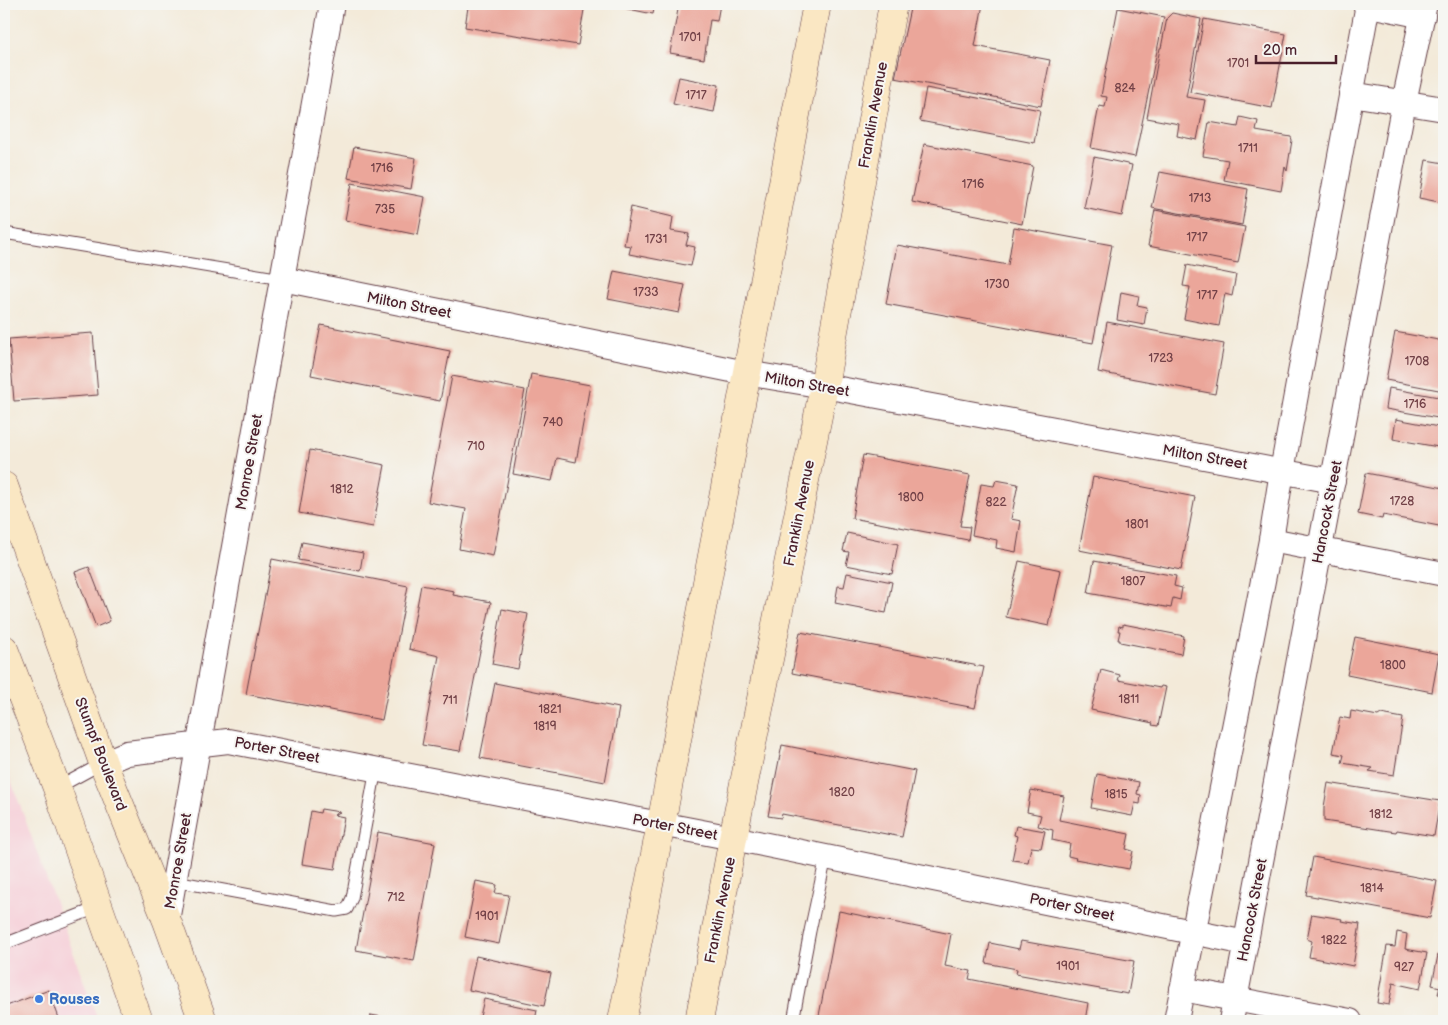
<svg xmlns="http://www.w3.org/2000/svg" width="1448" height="1025" viewBox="0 0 1448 1025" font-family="'Balsamiq Sans',sans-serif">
<rect width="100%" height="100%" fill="#f6f6f2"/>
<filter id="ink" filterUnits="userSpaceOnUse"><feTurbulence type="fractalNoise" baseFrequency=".02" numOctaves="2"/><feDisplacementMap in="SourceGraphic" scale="10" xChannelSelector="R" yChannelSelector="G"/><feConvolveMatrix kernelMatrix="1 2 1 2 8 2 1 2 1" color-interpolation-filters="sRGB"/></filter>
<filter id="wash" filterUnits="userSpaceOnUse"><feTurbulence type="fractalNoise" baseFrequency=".0096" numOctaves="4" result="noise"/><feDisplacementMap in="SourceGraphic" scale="20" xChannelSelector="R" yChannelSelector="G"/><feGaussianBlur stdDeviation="1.12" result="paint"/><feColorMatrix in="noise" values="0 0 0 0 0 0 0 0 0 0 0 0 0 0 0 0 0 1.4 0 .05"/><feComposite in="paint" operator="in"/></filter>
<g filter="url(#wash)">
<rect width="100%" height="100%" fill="#f3ead9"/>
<!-- built -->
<path fill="#f6cfd8" d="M 4,761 L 98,1021 L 4,1021 Z"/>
<g id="blocks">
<!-- building -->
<g fill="#eba69a">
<path d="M 465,4 L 585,4 L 578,45 L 465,27 L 468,7 Z"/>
<path d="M 604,4 L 655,4 L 653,14 Z"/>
<path d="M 679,4 L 720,4 L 717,21 L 710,20 L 704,59 L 670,53 Z"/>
<path d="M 911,4 L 983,4 L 975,46 L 1050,60 L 1041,106 L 895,78 Z"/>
<path d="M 1118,8 L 1164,17 L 1135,157 L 1091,148 L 1099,106 L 1105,107 L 1107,97 L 1101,96 Z"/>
<path d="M 1172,13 L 1201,19 L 1186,97 L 1205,100 L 1197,140 L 1177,136 L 1179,124 L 1147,118 L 1160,48 L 1161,48 L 1167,18 Z"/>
<path d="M 1204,19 L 1286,34 L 1272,108 L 1190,92 Z"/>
<path d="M 679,77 L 719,85 L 714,112 L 673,104 Z"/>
<path d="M 926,88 L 1040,110 L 1034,143 L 920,121 Z"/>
<path d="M 1240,117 L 1258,121 L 1256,131 L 1291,137 L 1292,140 L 1287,171 L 1285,167 L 1281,191 L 1224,180 L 1228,160 L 1203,156 L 1209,122 L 1238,127 Z"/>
<path d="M 924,144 L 1033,166 L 1022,224 L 912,202 Z"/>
<path d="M 354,147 L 416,158 L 411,189 L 348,178 Z"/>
<path d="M 1094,157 L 1132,165 L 1122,216 L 1084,208 Z"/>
<path d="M 1426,160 L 1444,163 L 1444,203 L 1419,198 Z"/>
<path d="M 1160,172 L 1248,189 L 1242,225 L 1152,208 Z"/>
<path d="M 352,183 L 425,197 L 418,235 L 345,220 Z"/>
<path d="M 631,207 L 673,217 L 671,231 L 689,234 L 686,245 L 695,247 L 691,266 L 629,254 L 631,246 L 624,245 Z"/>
<path d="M 1155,210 L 1245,227 L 1238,263 L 1148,246 Z"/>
<path d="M 1014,227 L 1112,245 L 1093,343 L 886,304 L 897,245 L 1008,265 Z"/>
<path d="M 1187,265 L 1236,275 L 1232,296 L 1225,294 L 1219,326 L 1184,319 L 1190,287 L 1183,286 Z"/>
<path d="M 614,271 L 685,285 L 679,313 L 608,299 Z"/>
<path d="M 1121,292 L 1139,296 L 1137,305 L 1147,307 L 1144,325 L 1117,320 Z"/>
<path d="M 1107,322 L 1224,344 L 1215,394 L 1098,372 Z"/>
<path d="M 321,325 L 450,351 L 440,401 L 311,375 Z"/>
<path d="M 1395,332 L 1444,341 L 1444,391 L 1386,380 Z"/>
<path d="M 93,333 L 98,395 L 14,401 L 9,339 Z"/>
<path d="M 531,374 L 590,385 L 576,462 L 557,458 L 552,481 L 513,474 Z"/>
<path d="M 452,376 L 525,390 L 493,556 L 459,549 L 466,509 L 428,502 Z"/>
<path d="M 1389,388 L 1444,398 L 1444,419 L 1386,409 Z"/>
<path d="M 1396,419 L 1444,428 L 1444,448 L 1393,439 Z"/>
<path d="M 310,450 L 385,465 L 373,527 L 299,513 Z"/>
<path d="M 863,455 L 970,475 L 960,526 L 970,527 L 968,540 L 852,518 Z"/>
<path d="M 1366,473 L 1444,488 L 1444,527 L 1383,515 L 1382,519 L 1358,514 Z"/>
<path d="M 1093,477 L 1195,497 L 1181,570 L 1079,550 Z"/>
<path d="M 996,480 L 1018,484 L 1011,519 L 1021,521 L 1016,552 L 996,548 L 997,540 L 972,535 L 981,484 L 994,486 Z"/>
<path d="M 847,533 L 898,544 L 892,574 L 846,565 L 849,552 L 843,551 Z"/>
<path d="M 302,542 L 363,553 L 360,571 L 298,560 Z"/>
<path d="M 272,559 L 408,586 L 382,720 L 246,694 Z"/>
<path d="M 1019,561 L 1061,570 L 1049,626 L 1006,617 Z"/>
<path d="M 1094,561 L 1176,576 L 1174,586 L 1182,588 L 1180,600 L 1173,598 L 1171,608 L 1088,593 Z"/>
<path d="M 89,567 L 110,621 L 96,627 L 75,572 Z"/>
<path d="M 847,573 L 892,582 L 886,613 L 835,603 L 838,586 L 844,587 Z"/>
<path d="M 421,585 L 454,591 L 453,595 L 491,602 L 485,631 L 484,631 L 460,751 L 422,745 L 439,656 L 409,649 Z"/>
<path d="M 502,609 L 528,614 L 518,669 L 492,664 Z"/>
<path d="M 1123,624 L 1184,636 L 1181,654 L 1120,642 L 1120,640 L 1118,640 L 1120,631 L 1118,631 L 1119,626 L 1123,627 Z"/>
<path d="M 800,632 L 984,667 L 975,708 L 792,673 Z"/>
<path d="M 1355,637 L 1439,654 L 1432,692 L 1347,675 Z"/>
<path d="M 1101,670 L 1120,675 L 1118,680 L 1160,688 L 1161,686 L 1166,687 L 1158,726 L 1152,725 L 1153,723 L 1091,710 Z"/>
<path d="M 495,683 L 619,708 L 605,782 L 480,758 Z"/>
<path d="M 1351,711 L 1378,716 L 1381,714 L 1403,718 L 1394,775 L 1369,771 L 1373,768 L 1342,763 L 1344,755 L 1333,753 L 1340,717 L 1350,719 Z"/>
<path d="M 782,745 L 915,771 L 902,837 L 782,814 L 781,818 L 768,816 Z"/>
<path d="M 1097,774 L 1139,782 L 1137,794 L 1141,795 L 1140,804 L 1135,803 L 1132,816 L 1091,808 Z"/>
<path d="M 1328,783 L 1440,801 L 1434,836 L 1397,830 L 1396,832 L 1324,821 L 1324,807 Z"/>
<path d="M 1031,790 L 1064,796 L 1059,820 L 1129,834 L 1126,849 L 1133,851 L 1129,869 L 1075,859 L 1076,858 L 1068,856 L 1070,844 L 1052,840 L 1053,830 L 1038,826 L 1041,815 L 1027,812 Z"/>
<path d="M 321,809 L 340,812 L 334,815 L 344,817 L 335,869 L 302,864 L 311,811 L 320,813 Z"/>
<path d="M 1016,826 L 1045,831 L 1041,848 L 1031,847 L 1028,862 L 1012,860 L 1017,836 L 1014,835 Z"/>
<path d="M 378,832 L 435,843 L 414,961 L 356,950 Z"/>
<path d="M 1313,857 L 1437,881 L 1430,918 L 1306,895 Z"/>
<path d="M 476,881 L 497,885 L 495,893 L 509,895 L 499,944 L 465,937 Z"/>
<path d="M 839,911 L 951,934 L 945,966 L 971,971 L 969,979 L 1088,1003 L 1085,1021 L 818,1021 Z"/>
<path d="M 1312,914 L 1342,919 L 1341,921 L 1360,924 L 1353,966 L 1309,957 L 1312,941 L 1307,939 Z"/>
<path d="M 1397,932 L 1407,934 L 1405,949 L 1427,953 L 1420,989 L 1393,983 L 1389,1005 L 1377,1003 L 1387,946 L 1395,947 Z"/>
<path d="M 1443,937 L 1444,937 L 1444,995 L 1438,994 L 1440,987 L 1432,985 L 1438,955 L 1440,955 Z"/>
<path d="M 1021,941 L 1134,961 L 1128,994 L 1016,974 L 1017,969 L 986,963 L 990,943 L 1019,949 Z"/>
<path d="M 476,956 L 551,973 L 544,1006 L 469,990 Z"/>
<path d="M 49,990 L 60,1021 L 4,1021 L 4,1007 Z"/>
<path d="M 484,999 L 537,1010 L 535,1021 L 479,1021 Z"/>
<path d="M 371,1015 L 398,1020 L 398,1021 L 370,1021 Z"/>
</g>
</g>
</g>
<g filter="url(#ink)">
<use href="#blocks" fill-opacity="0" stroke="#633d45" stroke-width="1"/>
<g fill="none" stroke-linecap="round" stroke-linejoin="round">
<defs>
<g id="lane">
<path d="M 4,233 L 282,279"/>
<path d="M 57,788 L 103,763"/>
<path d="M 175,881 L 336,911 L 347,909 L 352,898 L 376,769"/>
<path d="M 4,944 L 99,907"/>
<path d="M 793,1021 L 810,931 L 826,857"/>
</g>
<g id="street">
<path d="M 1365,4 L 1423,16"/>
<path d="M 1351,94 L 1444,109"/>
<path d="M 282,279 L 746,373 L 824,386 L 1333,481"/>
<path d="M 1271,540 L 1444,574"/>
<path d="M 103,763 L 127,753 L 228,741 L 733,838 L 1246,943"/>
<path d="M 167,921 L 282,279 L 332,4"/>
<path d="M 1182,989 L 1350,1021"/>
<path d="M 1176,1021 L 1271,540 L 1282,471 L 1368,4"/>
<path d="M 1231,1021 L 1404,102 L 1425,4"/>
</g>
<g id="secondary">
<path d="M 4,486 L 103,763 L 167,921 L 203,1021"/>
<path d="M 4,649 L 57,788 L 139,1021"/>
<path d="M 622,1021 L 661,824 L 817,4"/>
<path d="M 699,1021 L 733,838 L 824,386 L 893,4"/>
</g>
</defs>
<!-- lane casing -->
<use href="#lane" stroke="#633d45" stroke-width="13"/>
<!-- street casing -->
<use href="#street" stroke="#633d45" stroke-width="26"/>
<!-- secondary casing -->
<use href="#secondary" stroke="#633d45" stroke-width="29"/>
<!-- lane -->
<use href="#lane" stroke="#fff" stroke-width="11"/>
<!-- street -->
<use href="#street" stroke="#fff" stroke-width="24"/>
<!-- secondary -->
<use href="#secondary" stroke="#fae7c3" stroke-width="28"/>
</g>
</g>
<!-- markers -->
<circle fill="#3f7fe0" stroke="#f6f6f2" stroke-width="2" cx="39" cy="999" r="5"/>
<g text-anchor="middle" stroke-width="4" stroke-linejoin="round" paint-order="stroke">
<!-- number labels -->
<g font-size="12" fill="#724147">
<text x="690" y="41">1701</text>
<text x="1238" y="67">1701</text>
<text x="1125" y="92">824</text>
<text x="696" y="99">1717</text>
<text x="1248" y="152">1711</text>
<text x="382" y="172">1716</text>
<text x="973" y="188">1716</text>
<text x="1200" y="202">1713</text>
<text x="385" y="213">735</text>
<text x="1197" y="241">1717</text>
<text x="656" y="243">1731</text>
<text x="997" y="288">1730</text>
<text x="646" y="296">1733</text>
<text x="1207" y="299">1717</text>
<text x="1161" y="362">1723</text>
<text x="1417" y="365">1708</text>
<text x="1415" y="408">1716</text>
<text x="553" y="426">740</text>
<text x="476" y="450">710</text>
<text x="342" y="493">1812</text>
<text x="911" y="501">1800</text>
<text x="1402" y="505">1728</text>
<text x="996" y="506">822</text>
<text x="1137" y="528">1801</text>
<text x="1133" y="585">1807</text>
<text x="1393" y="669">1800</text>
<text x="1129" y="703">1811</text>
<text x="450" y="704">711</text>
<text x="550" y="713">1821</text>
<text x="545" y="730">1819</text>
<text x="842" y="796">1820</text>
<text x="1116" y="798">1815</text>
<text x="1381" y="818">1812</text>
<text x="1372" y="892">1814</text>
<text x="396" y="901">712</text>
<text x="487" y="920">1901</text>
<text x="1334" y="944">1822</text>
<text x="1068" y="970">1901</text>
<text x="1404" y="971">927</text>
</g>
<!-- street labels -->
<g font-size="15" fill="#4a1f2b" stroke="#f6f6f2">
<text transform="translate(873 115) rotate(-80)" y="5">Franklin Avenue</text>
<text transform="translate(409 305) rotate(11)" y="5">Milton Street</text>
<text transform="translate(807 384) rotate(10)" y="5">Milton Street</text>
<text transform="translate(1205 457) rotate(10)" y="5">Milton Street</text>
<text transform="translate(249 462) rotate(-80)" y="5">Monroe Street</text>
<text transform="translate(1327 512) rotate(-79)" y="5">Hancock Street</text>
<text transform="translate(799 513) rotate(-79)" y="5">Franklin Avenue</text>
<text transform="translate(277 750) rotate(11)" y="5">Porter Street</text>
<text transform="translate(101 754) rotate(69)" y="5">Stumpf Boulevard</text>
<text transform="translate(675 827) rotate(11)" y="5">Porter Street</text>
<text transform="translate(178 861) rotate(-80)" y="5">Monroe Street</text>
<text transform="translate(1072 907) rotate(12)" y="5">Porter Street</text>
<text transform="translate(720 910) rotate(-79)" y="5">Franklin Avenue</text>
<text transform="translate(1252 910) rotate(-79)" y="5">Hancock Street</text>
</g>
<!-- shop labels -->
<g font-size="15" font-weight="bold" fill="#366cbe" stroke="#f6f6f2" text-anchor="start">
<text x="49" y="1004">Rouses</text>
</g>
</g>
<!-- margin -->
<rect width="1448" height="1025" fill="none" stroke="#f6f6f2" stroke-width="20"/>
<!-- scale -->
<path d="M1256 55v8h80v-8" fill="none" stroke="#4a1f2b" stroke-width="2.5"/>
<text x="1263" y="55" font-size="15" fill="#4a1f2b" stroke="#f6f6f2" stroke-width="4" paint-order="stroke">20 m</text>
</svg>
